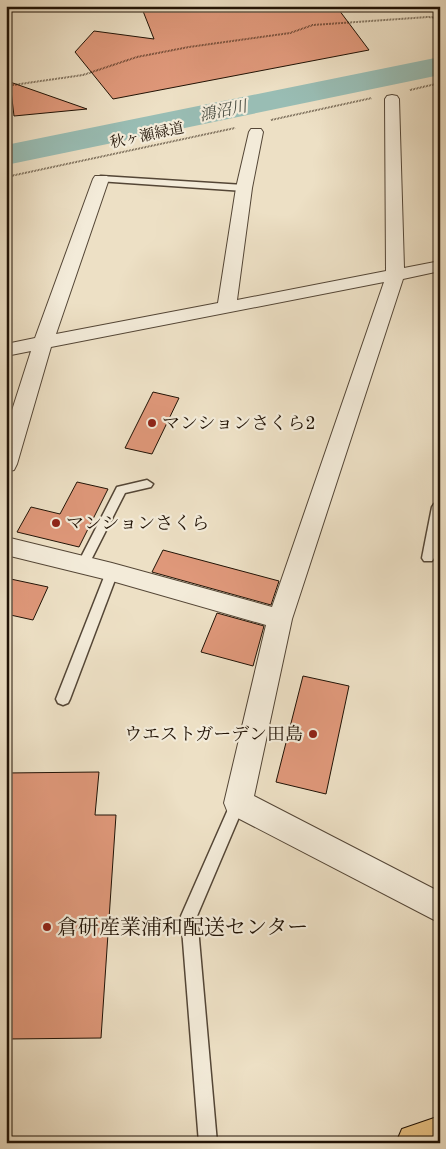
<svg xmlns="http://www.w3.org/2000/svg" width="446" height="1149" viewBox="0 0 446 1149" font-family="'Old Standard TT','Noto Serif JP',serif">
<rect width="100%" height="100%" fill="#ede0c5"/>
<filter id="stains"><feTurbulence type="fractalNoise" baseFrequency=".004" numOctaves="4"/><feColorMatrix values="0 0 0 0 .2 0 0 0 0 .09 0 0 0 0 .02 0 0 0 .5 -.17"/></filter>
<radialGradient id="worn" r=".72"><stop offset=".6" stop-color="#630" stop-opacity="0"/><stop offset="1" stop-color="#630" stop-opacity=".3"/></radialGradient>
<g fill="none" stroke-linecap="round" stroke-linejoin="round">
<!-- river -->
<path fill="#99bdb4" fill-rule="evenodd" d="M 440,57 L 440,75 L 6,165 L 6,145 Z"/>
</g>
<!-- building -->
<g fill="#df987a" stroke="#211306">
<path d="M 141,6 L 336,6 L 369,50 L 113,99 L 75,52 L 94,31 L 154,39 Z"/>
<path d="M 10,82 L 87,109 L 14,116 Z"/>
<path d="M 153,392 L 179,398 L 152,454 L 125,448 Z"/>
<path d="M 77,482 L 108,489 L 79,547 L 17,532 L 31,507 L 60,514 Z"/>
<path d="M 163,550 L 279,581 L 271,605 L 152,572 Z"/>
<path d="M 6,578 L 48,587 L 33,620 L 6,614 Z"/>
<path d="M 217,613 L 264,626 L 253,666 L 201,652 Z"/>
<path d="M 303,676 L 349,686 L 326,794 L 276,782 Z"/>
<path d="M 99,772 L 95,815 L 116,815 L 101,1038 L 6,1039 L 6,773 Z"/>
</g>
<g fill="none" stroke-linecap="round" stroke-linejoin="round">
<defs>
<g id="lane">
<path d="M 101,176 L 244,185 L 248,188 L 244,191 L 98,181 L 98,177 Z"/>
<path d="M 147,480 L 153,484 L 151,487 L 125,493 L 87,568 L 79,568 L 77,565 L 117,487 Z"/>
<path d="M 440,503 L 440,529 L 434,558 L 432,561 L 424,561 L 422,558 L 432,507 L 434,504 Z"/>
<path d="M 112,567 L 116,568 L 118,572 L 70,699 L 68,703 L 63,705 L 58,703 L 56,699 L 106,572 L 108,568 Z"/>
<path d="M 238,796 L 243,798 L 245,803 L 197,916 L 217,1143 L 199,1143 L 181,916 L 233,798 Z"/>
</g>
<path id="street" d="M 392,95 L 397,96 L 399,99 L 404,268 L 440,261 L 440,271 L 403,279 L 292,619 L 254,796 L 440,892 L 440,923 L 228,813 L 224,803 L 266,625 L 112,581 L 6,555 L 6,537 L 112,563 L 272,607 L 384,282 L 51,347 L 17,464 L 14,470 L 6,472 L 6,429 L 31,351 L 6,356 L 6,344 L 35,338 L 93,179 L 95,176 L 107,176 L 109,179 L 56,334 L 218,303 L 236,188 L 249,132 L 251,129 L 261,129 L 263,132 L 252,188 L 237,300 L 386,271 L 385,99 L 387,96 Z"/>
<path id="primary" d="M 440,1116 L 440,1143 L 396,1143 L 402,1129 Z"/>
</defs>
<!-- lane casing -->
<use href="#lane" stroke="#544636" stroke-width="3"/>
<!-- street casing -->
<use href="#street" stroke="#544636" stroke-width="2"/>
<!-- primary casing -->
<use href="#primary" stroke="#211306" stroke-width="2"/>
<!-- path -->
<g stroke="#211306" stroke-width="2" stroke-dasharray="0.5 1" stroke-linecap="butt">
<path d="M 6,86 L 83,75 L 137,57 L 189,47 L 290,33 L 313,25 L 428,17 L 440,18"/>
<path d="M 410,90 L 440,83"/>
<path d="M 271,120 L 372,98"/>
<path d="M 6,177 L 235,128"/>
</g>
<!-- lane -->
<use href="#lane" fill="#f3ebd9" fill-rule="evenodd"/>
<!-- street -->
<use href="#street" fill="#f3ebd9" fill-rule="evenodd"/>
<!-- primary -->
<use href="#primary" fill="#e6c082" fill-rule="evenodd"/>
</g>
<!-- markers -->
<g fill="#8f2418" stroke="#f3ebd9" stroke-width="2">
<circle cx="152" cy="423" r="5"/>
<circle cx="56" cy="523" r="5"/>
<circle cx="313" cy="734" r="5"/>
<circle cx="47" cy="927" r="5"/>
</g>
<g text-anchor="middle" stroke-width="4.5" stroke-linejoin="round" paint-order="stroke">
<!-- far-street labels -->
<g font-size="15" fill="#211306" stroke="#f3ebd9">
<text transform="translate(147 135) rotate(-12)" y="5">秋ヶ瀬緑道</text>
</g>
<!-- far-water labels -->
<g font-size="16" font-style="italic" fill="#4b4e43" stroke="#f3ebd9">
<text transform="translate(223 110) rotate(-12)" y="6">鴻沼川</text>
</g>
<!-- poi labels -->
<g font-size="18" fill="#211306" stroke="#f3ebd9" text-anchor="start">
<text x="162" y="429">マンションさくら2</text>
<text x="66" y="529">マンションさくら</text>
<text x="303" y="740" text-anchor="end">ウエストガーデン田島</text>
</g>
<!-- near-poi labels -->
<g font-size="21" fill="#211306" stroke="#f3ebd9" text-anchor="start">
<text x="57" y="934">倉研産業浦和配送センター</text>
</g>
</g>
<!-- margin -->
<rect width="446" height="1149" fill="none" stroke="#ede0c5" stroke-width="25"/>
<rect x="8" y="8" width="431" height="1134" fill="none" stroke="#211306" stroke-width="2.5"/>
<rect x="12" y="12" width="421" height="1124" fill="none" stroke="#211306"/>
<rect width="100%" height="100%" filter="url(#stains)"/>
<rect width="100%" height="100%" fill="url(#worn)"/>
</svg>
